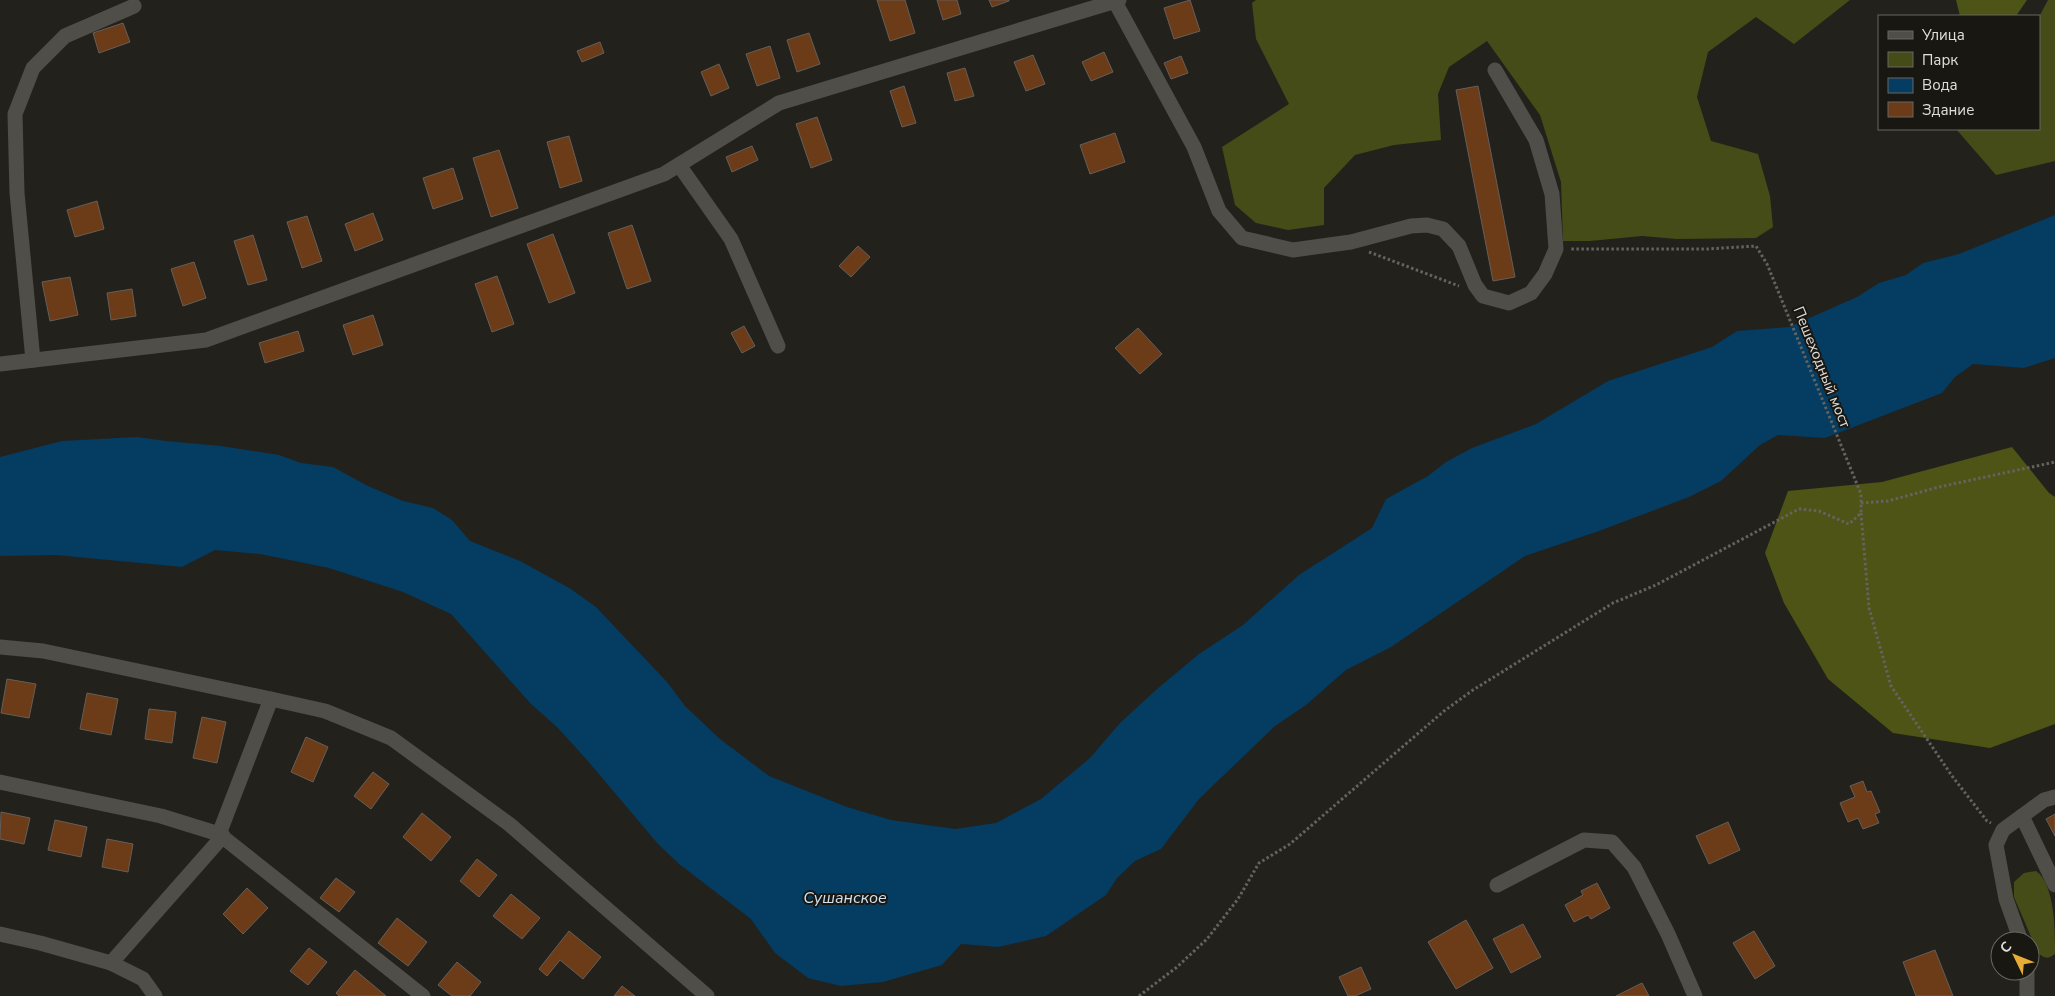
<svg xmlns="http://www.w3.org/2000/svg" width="2055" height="996" viewBox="0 0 2055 996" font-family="'Nunito Sans',sans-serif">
<rect width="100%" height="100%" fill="#23211b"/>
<!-- green -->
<g fill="#464c18">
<path d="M 1256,0 L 1850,0 L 1794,44 L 1756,17 L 1708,52 L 1697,97 L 1711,141 L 1758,154 L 1770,196 L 1773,227 L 1756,238 L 1677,239 L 1642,236 L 1590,241 L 1563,241 L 1561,182 L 1540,115 L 1487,41 L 1449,67 L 1438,94 L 1441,140 L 1394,145 L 1355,155 L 1324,188 L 1324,225 L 1288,230 L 1256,223 L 1235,205 L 1222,147 L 1289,104 L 1256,39 L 1252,3 Z"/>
<path d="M 2048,0 L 2055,0 L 2055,161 L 1996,175 L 1956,129 L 2039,129 L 2039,17 Z"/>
<path d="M 2036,871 C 2055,884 2055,931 2055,954 C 2048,959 2045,959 2038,953 L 2014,897 L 2014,882 L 2024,873 Z"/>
</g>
<!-- forest -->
<g fill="#4d5416">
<path d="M 1956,0 L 2027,0 L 2016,16 L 1960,16 Z"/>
<path d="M 2012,447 L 2049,493 L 2055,497 L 2055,724 L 1990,748 L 1893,733 L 1828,679 L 1784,603 L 1765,553 L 1788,491 L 1882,482 Z"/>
</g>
<!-- water -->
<path fill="#043c62" d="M 2055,215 L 2055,358 L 2024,368 L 1973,364 L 1955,377 L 1942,393 L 1825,438 L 1778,435 L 1760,445 L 1721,481 L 1689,497 L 1599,531 L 1525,556 L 1391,647 L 1346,670 L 1306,705 L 1275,726 L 1199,799 L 1161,849 L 1135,861 L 1117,878 L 1106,895 L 1046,936 L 998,947 L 961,944 L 942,965 L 883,982 L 841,986 L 808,978 L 775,953 L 751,919 L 679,864 L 658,844 L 587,760 L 557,727 L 531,704 L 451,614 L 403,592 L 329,568 L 260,554 L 215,550 L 182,567 L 56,555 L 0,556 L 0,457 L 62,441 L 137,437 L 166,441 L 221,446 L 279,455 L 301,463 L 333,467 L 368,486 L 403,501 L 433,508 L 452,520 L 470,541 L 520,561 L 571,589 L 596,607 L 667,682 L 685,706 L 720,739 L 769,776 L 847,807 L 891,820 L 955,829 L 996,823 L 1041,799 L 1090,758 L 1120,723 L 1157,689 L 1199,654 L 1243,625 L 1299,575 L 1372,528 L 1386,499 L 1428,476 L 1446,462 L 1472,448 L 1536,424 L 1608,381 L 1712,347 L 1737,331 L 1789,327 L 1857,297 L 1879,283 L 1906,275 L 1923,263 L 1959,254 Z"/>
<!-- building -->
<g fill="#6c3b17" stroke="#655f5a">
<path d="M 877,0 L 905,0 L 915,33 L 890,41 Z"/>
<path d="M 937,0 L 957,0 L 961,14 L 943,20 Z"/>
<path d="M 989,0 L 1009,0 L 1009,1 L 992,7 Z"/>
<path d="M 1190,0 L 1200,31 L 1174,39 L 1164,8 Z"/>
<path d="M 123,23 L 130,42 L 99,53 L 93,33 Z"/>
<path d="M 809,33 L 820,64 L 797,72 L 787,40 Z"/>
<path d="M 600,42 L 604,53 L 582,62 L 577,51 Z"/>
<path d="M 770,46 L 780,78 L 757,86 L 746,54 Z"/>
<path d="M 1104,52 L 1113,72 L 1091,81 L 1082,62 Z"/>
<path d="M 1033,55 L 1045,84 L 1026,91 L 1014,62 Z"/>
<path d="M 1181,56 L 1188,73 L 1171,79 L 1164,63 Z"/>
<path d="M 719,64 L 729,88 L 711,96 L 701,72 Z"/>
<path d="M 965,68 L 974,96 L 955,101 L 947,73 Z"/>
<path d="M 904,86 L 916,123 L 902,127 L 890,91 Z"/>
<path d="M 1478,86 L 1515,277 L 1493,281 L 1456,90 Z"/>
<path d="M 817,117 L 832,160 L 811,168 L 796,124 Z"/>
<path d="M 1115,133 L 1125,162 L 1090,174 L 1080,145 Z"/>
<path d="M 569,136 L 582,181 L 560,188 L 547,142 Z"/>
<path d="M 752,146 L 758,160 L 732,172 L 726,157 Z"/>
<path d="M 499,150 L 518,208 L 491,217 L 473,158 Z"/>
<path d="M 453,168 L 463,199 L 433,209 L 423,178 Z"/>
<path d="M 97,201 L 104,229 L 75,237 L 67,210 Z"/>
<path d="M 373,213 L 383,240 L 355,251 L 345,224 Z"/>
<path d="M 307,216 L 322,261 L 302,268 L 287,222 Z"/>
<path d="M 632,225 L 651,281 L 627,289 L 608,233 Z"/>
<path d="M 553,234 L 575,293 L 549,303 L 527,244 Z"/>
<path d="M 253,235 L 267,280 L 248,285 L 234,241 Z"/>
<path d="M 858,246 L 870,257 L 851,277 L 839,266 Z"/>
<path d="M 194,262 L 206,298 L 183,306 L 171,269 Z"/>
<path d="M 497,276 L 514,324 L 492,332 L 475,284 Z"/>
<path d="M 70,277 L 78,315 L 50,321 L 42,282 Z"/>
<path d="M 132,289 L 136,316 L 111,320 L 107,293 Z"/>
<path d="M 373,315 L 383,345 L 353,355 L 343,325 Z"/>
<path d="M 744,326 L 755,346 L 742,353 L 731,333 Z"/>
<path d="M 1138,328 L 1162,354 L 1140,374 L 1115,348 Z"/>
<path d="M 298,331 L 304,351 L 265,363 L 259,343 Z"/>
<path d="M 7,679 L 36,684 L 29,718 L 1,713 Z"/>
<path d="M 87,693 L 118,699 L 111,735 L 80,729 Z"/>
<path d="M 149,709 L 176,712 L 172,743 L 145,739 Z"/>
<path d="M 202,717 L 226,722 L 217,763 L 193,758 Z"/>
<path d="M 306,737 L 328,747 L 313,782 L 291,772 Z"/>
<path d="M 373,772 L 389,784 L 371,809 L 354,796 Z"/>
<path d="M 1863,781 L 1867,792 L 1871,791 L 1880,812 L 1875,814 L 1879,823 L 1863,829 L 1858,818 L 1848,822 L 1840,803 L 1855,797 L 1850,786 Z"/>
<path d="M 1,812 L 30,818 L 24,844 L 0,839 Z"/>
<path d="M 422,813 L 451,837 L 431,861 L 403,837 Z"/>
<path d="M 2055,814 L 2055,836 L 2046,819 Z"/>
<path d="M 55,820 L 87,827 L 81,857 L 48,850 Z"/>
<path d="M 1728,822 L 1740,850 L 1709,864 L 1696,836 Z"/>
<path d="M 107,839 L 133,844 L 128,872 L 102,867 Z"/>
<path d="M 477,859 L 497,875 L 479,897 L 460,881 Z"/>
<path d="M 336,878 L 355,892 L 339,912 L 320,898 Z"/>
<path d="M 1597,883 L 1610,908 L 1591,919 L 1588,915 L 1574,922 L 1565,905 L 1583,895 L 1581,891 Z"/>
<path d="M 247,888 L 268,908 L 243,934 L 223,914 Z"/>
<path d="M 511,894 L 540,918 L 522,939 L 493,916 Z"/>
<path d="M 397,918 L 427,942 L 408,966 L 378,943 Z"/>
<path d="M 1466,920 L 1493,968 L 1456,989 L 1428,942 Z"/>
<path d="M 1523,924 L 1541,957 L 1511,973 L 1493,939 Z"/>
<path d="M 569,931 L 601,957 L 583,979 L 560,960 L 547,976 L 539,969 Z"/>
<path d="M 1754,931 L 1775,966 L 1755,979 L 1733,943 Z"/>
<path d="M 309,948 L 327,962 L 308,985 L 290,971 Z"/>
<path d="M 1935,950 L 1953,996 L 1916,996 L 1903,962 Z"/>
<path d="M 457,962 L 481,982 L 470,996 L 452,996 L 438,985 Z"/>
<path d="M 1361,967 L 1371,989 L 1355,996 L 1348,996 L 1339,977 Z"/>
<path d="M 355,970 L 386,996 L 339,996 L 336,993 Z"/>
<path d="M 1642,983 L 1649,996 L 1616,996 Z"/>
<path d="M 622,986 L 635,996 L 614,996 Z"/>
</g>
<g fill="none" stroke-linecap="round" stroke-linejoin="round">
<!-- path -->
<g stroke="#65635e" stroke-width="3" stroke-dasharray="2.5 2.5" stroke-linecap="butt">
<path d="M 1369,252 L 1459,286"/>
<path d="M 1861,503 L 1888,501 L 1939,487 L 2055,462"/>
<path d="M 1861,513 L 1869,608 L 1891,686 L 1952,776 L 1987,821 L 1991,823"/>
<path d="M 1139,996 L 1177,967 L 1207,939 L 1238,899 L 1259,863 L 1290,844 L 1444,711 L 1473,690 L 1613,603 L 1656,585 L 1799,509 L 1819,511 L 1849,524 L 1861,513 L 1861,494 L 1767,264 L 1756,246 L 1707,249 L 1569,249"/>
</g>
<!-- minor -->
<g stroke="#504e48" stroke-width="15">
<path d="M 1114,0 L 1194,147 L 1219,211 L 1242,238 L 1293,250 L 1351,242 L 1411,226 L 1427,225 L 1443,229 L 1459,246 L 1475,285 L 1483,296 L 1509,303 L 1531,293 L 1545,274 L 1556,249 L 1552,194 L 1536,140 L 1495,70"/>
<path d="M 679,165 L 731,239 L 778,346"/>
<path d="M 33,360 L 17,193 L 15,114 L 33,68 L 65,36 L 134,6"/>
<path d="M 0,364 L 206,340 L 664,174 L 779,103 L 1119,0"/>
<path d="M 0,647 L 43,651 L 271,699 L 325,711 L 391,738 L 509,824 L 707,996"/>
<path d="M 0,782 L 161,816 L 219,834 L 423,996"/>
<path d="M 2022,816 L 2055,885"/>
<path d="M 219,834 L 271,699"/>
<path d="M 1497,885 L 1584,840 L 1612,842 L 1634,867 L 1668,934 L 1695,996"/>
<path d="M 0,934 L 40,943 L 111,963 L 223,836"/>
<path d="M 2021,941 L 2006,899 L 1996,845 L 2003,830 L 2044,800 L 2055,797"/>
<path d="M 111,963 L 143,979 L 155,996"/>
<path d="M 2027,996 L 2027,971"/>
</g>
</g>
<g text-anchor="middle" stroke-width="4" stroke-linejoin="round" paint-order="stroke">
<!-- street labels -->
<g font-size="15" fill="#e0deda" stroke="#191712">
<text transform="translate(1822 367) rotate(68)" y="5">Пешеходный мост</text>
</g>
<!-- water labels -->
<g font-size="16" font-style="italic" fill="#d0e1f0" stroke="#191712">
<text x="845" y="903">Сушанское</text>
</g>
</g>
<!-- legend -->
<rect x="1878" y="15" width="162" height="115" fill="#191712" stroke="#696762"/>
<rect x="1888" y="31" width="25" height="8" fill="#504e48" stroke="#696762"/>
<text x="1922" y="40" font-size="15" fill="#e0deda">Улица</text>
<rect x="1888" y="52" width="25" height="15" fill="#464c18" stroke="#696762"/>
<text x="1922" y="65" font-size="15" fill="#e0deda">Парк</text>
<rect x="1888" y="78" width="25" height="15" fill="#043c62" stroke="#696762"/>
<text x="1922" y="90" font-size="15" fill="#e0deda">Вода</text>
<rect x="1888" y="102" width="25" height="15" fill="#6c3b17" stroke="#696762"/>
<text x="1922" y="115" font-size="15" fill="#e0deda">Здание</text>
<!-- north arrow -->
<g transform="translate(2015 956) rotate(313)"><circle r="24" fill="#191712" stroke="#696762"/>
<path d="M0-4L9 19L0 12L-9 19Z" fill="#e6ac36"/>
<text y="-8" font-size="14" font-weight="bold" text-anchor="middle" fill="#e0deda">С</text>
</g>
</svg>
